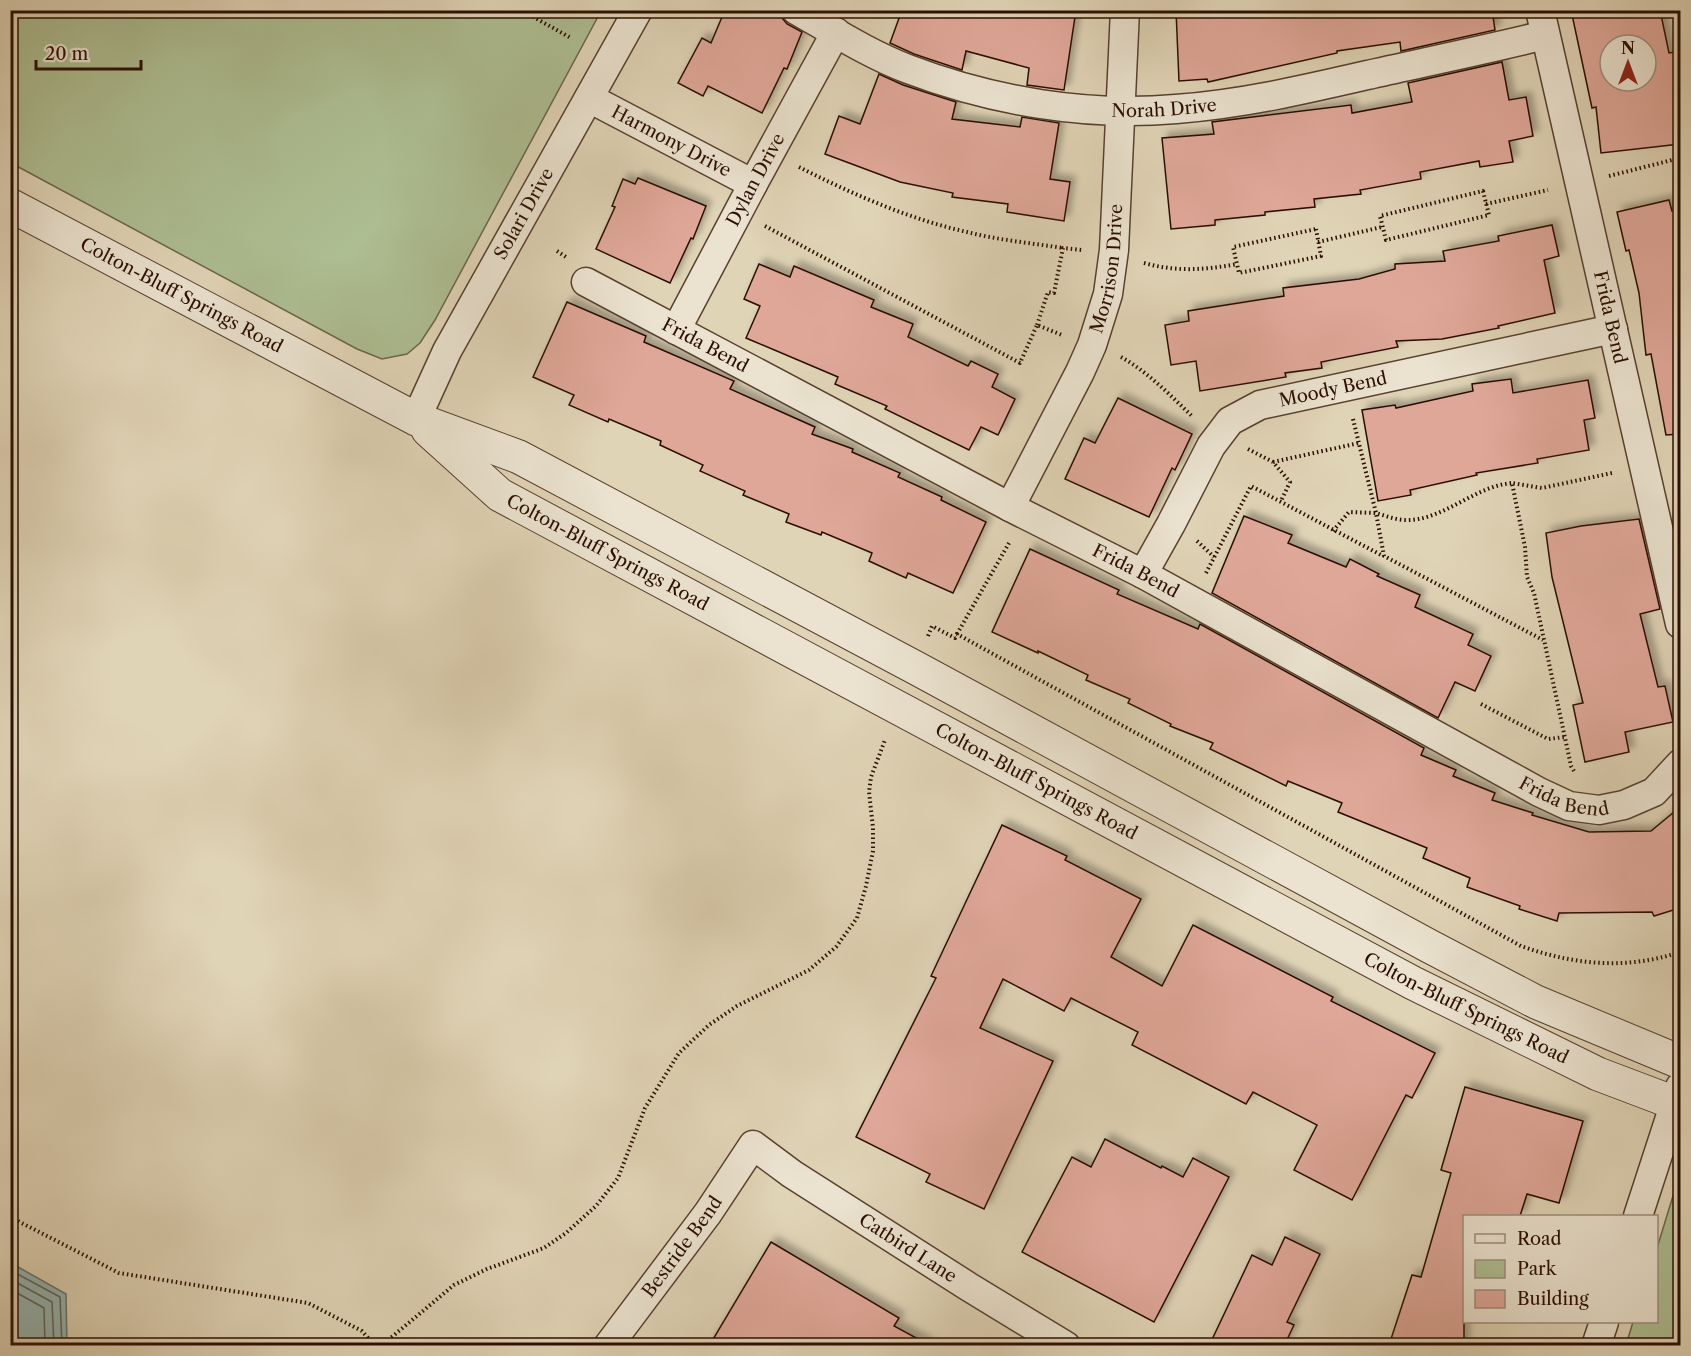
<svg xmlns="http://www.w3.org/2000/svg" width="1691" height="1356" viewBox="0 0 1691 1356" font-family="'Libre Caslon Text',serif">
<defs>
<filter id="shadow"><feDropShadow dx="5.5" dy="-5.5" stdDeviation="3" flood-color="#0004"/></filter>
</defs>
<rect width="100%" height="100%" fill="#e0d4b6"/>
<filter id="stains"><feTurbulence type="fractalNoise" baseFrequency=".00333" numOctaves="4"/><feColorMatrix values="0 0 0 0 .2 0 0 0 0 .09 0 0 0 0 .02 0 0 0 .5 -.17"/></filter>
<radialGradient id="worn" r=".72"><stop offset=".6" stop-color="#630" stop-opacity="0"/><stop offset="1" stop-color="#630" stop-opacity=".3"/></radialGradient>
<!-- green -->
<g fill="#adbe92" stroke="#6c664a" stroke-width="1.5">
<path d="M 10,11 L 11,10 L 601,11 L 435,320 L 420,343 L 407,354 L 382,359 L 357,349 L 11,163 Z"/>
<path d="M 1680,1173 L 1680,1345 L 1626,1345 L 1633,1322 L 1656,1322 L 1657,1248 Z"/>
</g>
<!-- water -->
<path fill="#95b7b4" stroke="#6b736d" stroke-width="1.5" d="M 11,1263 L 66,1294 L 67,1345 L 11,1345 Z"/>
<g fill="none" stroke-linecap="round" stroke-linejoin="round">
<!-- shore -->
<g stroke="#60625b" stroke-width="1.5">
<path d="M 10,1270 L 60,1297 L 62,1346"/>
<path d="M 10,1279 L 52,1302 L 54,1346"/>
<path d="M 10,1289 L 44,1308 L 45,1346"/>
</g>
</g>
<!-- building -->
<g fill="#dfa798" stroke="#2b0e02" stroke-width="1.5" fill-rule="evenodd" filter="url(#shadow)">
<path d="M 725,10 L 780,10 L 782,18 L 787,24 L 802,32 L 787,69 L 784,68 L 762,113 L 708,86 L 703,96 L 678,83 L 702,38 L 711,43 Z"/>
<path d="M 902,10 L 1076,10 L 1064,90 L 1027,85 L 1029,68 L 966,51 L 962,70 L 914,54 L 890,43 Z"/>
<path d="M 1176,10 L 1492,10 L 1495,30 L 1401,51 L 1400,42 L 1337,51 L 1337,53 L 1208,82 L 1207,79 L 1179,81 Z"/>
<path d="M 1571,10 L 1660,10 L 1669,53 L 1676,52 L 1680,73 L 1680,144 L 1601,153 L 1596,107 L 1592,108 ZM 1610,45 L 1646,45 L 1646,81 L 1610,81 Z"/>
<path d="M 1502,62 L 1509,100 L 1526,97 L 1533,136 L 1509,141 L 1513,162 L 1480,167 L 1479,161 L 1420,172 L 1421,179 L 1360,190 L 1361,194 L 1314,199 L 1315,207 L 1265,212 L 1265,215 L 1215,220 L 1215,225 L 1171,229 L 1162,138 L 1214,134 L 1212,122 L 1351,105 L 1352,113 L 1412,102 L 1408,83 Z"/>
<path d="M 879,74 L 903,85 L 956,102 L 952,119 L 1020,127 L 1022,117 L 1059,123 L 1050,179 L 1070,182 L 1064,221 L 1007,212 L 1008,204 L 952,197 L 953,193 L 900,182 L 825,154 L 839,116 L 860,124 Z"/>
<path d="M 638,178 L 706,206 L 693,239 L 691,238 L 670,283 L 596,249 L 615,207 L 612,206 L 623,179 L 635,184 Z"/>
<path d="M 1669,200 L 1672,211 L 1680,209 L 1680,434 L 1666,435 L 1651,354 L 1646,355 L 1639,293 L 1629,250 L 1626,251 L 1617,212 Z"/>
<path d="M 1552,225 L 1559,256 L 1544,260 L 1555,313 L 1498,326 L 1499,328 L 1442,339 L 1396,341 L 1398,347 L 1321,362 L 1322,368 L 1285,373 L 1286,377 L 1200,391 L 1196,361 L 1171,365 L 1165,325 L 1189,321 L 1188,311 L 1284,296 L 1283,288 L 1359,279 L 1395,269 L 1395,264 L 1445,261 L 1443,251 L 1499,241 L 1498,236 Z"/>
<path d="M 759,264 L 790,277 L 794,266 L 874,300 L 871,307 L 913,324 L 908,337 L 968,366 L 971,361 L 998,374 L 992,387 L 1015,399 L 998,435 L 981,427 L 969,450 L 885,409 L 887,406 L 835,384 L 838,377 L 746,338 L 760,306 L 744,299 Z"/>
<path d="M 567,302 L 646,336 L 644,342 L 734,381 L 730,389 L 815,427 L 812,434 L 853,449 L 852,452 L 900,473 L 898,477 L 942,497 L 941,500 L 986,522 L 953,593 L 908,573 L 906,578 L 869,561 L 872,553 L 822,532 L 821,535 L 786,522 L 789,514 L 743,495 L 745,491 L 700,471 L 703,465 L 660,445 L 661,441 L 609,419 L 608,422 L 569,405 L 574,395 L 533,377 Z"/>
<path d="M 1511,379 L 1513,393 L 1588,380 L 1595,418 L 1584,420 L 1589,450 L 1537,459 L 1538,463 L 1476,473 L 1477,475 L 1410,490 L 1411,495 L 1378,501 L 1362,410 L 1395,405 L 1396,408 L 1473,391 L 1472,384 Z"/>
<path d="M 1118,398 L 1192,434 L 1175,470 L 1172,468 L 1149,517 L 1065,479 L 1084,438 L 1095,443 Z"/>
<path d="M 1244,516 L 1292,535 L 1288,543 L 1346,567 L 1350,559 L 1379,574 L 1377,576 L 1420,595 L 1415,607 L 1473,634 L 1468,645 L 1491,656 L 1475,691 L 1455,682 L 1438,718 L 1212,593 Z"/>
<path d="M 1639,519 L 1660,609 L 1640,614 L 1658,687 L 1665,686 L 1673,722 L 1625,732 L 1629,752 L 1585,762 L 1573,705 L 1583,703 L 1552,577 L 1546,533 L 1581,526 Z"/>
<path d="M 1030,549 L 1119,590 L 1117,594 L 1198,629 L 1200,624 L 1424,748 L 1421,755 L 1456,770 L 1453,776 L 1495,793 L 1492,800 L 1533,813 L 1532,815 L 1589,832 L 1651,831 L 1680,807 L 1680,908 L 1654,916 L 1652,912 L 1559,913 L 1557,921 L 1519,909 L 1520,906 L 1467,887 L 1470,878 L 1423,858 L 1427,848 L 1338,812 L 1342,803 L 1288,781 L 1286,786 L 1254,770 L 1210,749 L 1213,743 L 1170,726 L 1171,724 L 1128,703 L 1130,699 L 1086,680 L 1088,675 L 1038,651 L 1038,653 L 992,632 Z"/>
<path d="M 1002,825 L 1067,856 L 1065,860 L 1141,899 L 1111,957 L 1162,986 L 1193,925 L 1333,997 L 1331,1001 L 1435,1053 L 1412,1098 L 1406,1095 L 1352,1200 L 1294,1170 L 1317,1125 L 1253,1092 L 1246,1104 L 1132,1045 L 1138,1032 L 1071,998 L 1064,1011 L 1003,979 L 980,1028 L 1053,1061 L 984,1209 L 926,1182 L 930,1174 L 856,1137 L 936,978 L 931,976 Z"/>
<path d="M 1465,1087 L 1583,1121 L 1559,1203 L 1527,1194 L 1520,1216 L 1464,1216 L 1464,1346 L 1412,1346 L 1391,1339 L 1412,1275 L 1421,1277 L 1451,1173 L 1441,1170 Z"/>
<path d="M 1105,1139 L 1161,1168 L 1162,1166 L 1183,1177 L 1193,1158 L 1229,1177 L 1154,1322 L 1022,1252 L 1072,1157 L 1091,1167 Z"/>
<path d="M 1285,1237 L 1320,1254 L 1287,1322 L 1294,1325 L 1284,1346 L 1209,1346 L 1252,1255 L 1272,1265 Z"/>
<path d="M 771,1242 L 899,1318 L 894,1326 L 931,1346 L 709,1346 Z"/>
</g>
<g fill="none" stroke-linecap="round" stroke-linejoin="round">
<defs>
<g id="minor">
<path id="s1" d="M 796,10 C 833,31 869,54 908,69 C 992,101 1087,117 1176,109 C 1243,104 1307,89 1372,74 C 1430,61 1488,49 1545,35"/>
<path id="s2" d="M 1540,10 L 1680,624"/>
<path id="s3" d="M 589,98 L 753,184"/>
<path id="s4" d="M 586,282 L 1010,507 L 1143,574 L 1539,792 L 1569,806 L 1599,810 L 1624,805 L 1654,792 L 1680,764"/>
<path id="s5" d="M 676,330 L 753,184 L 836,32"/>
<path id="s6" d="M 416,419 L 447,351 L 638,10"/>
<path id="s7" d="M 1010,507 L 1080,372 L 1092,345 L 1108,294 L 1114,250 L 1125,10"/>
<path id="s8" d="M 1143,574 L 1171,524 L 1211,446 L 1230,421 L 1260,405 L 1613,329"/>
<path d="M 1638,1216 L 1680,1087"/>
<path id="s9" d="M 608,1346 L 708,1213 L 753,1145 L 792,1174 L 969,1287 L 1066,1346"/>
<path d="M 1596,1346 L 1604,1322"/>
</g>
<g id="tertiary">
<path id="s10" d="M 10,205 L 416,419 L 519,457 L 916,668 L 1429,946 L 1536,1002 L 1680,1062"/>
<path id="s11" d="M 428,430 L 500,495 L 1413,983 L 1598,1074 L 1680,1105"/>
</g>
</defs>
<!-- minor casing -->
<use href="#minor" stroke="#58402f" stroke-width="31"/>
<!-- tertiary casing -->
<use href="#tertiary" stroke="#58402f" stroke-width="35"/>
<!-- path -->
<g stroke="#2b0e02" stroke-width="4" stroke-dasharray="1.5 3" stroke-linecap="butt">
<path d="M 521,10 L 571,38"/>
<path d="M 1680,10 L 1680,12"/>
<path d="M 799,167 C 852,194 909,219 967,232 C 998,240 1031,243 1063,248"/>
<path d="M 1609,176 L 1680,158"/>
<path d="M 1483,191 L 1489,215 L 1386,240 L 1380,216 Z"/>
<path d="M 1486,204 L 1548,190"/>
<path d="M 765,226 L 1020,363 L 1037,325 L 1062,335"/>
<path d="M 1316,229 L 1321,256 L 1239,273 L 1233,247 Z"/>
<path d="M 1318,242 L 1382,227"/>
<path d="M 557,251 L 566,257"/>
<path d="M 1144,263 C 1176,272 1205,270 1237,264"/>
<path d="M 1037,325 L 1048,292 L 1054,293 L 1063,248 L 1082,250"/>
<path d="M 1121,357 C 1148,372 1171,396 1193,417"/>
<path d="M 1353,419 L 1376,513 C 1386,516 1396,520 1407,520 C 1444,520 1475,486 1512,483"/>
<path d="M 1248,449 L 1273,462 L 1290,482 L 1281,501"/>
<path d="M 1273,462 L 1359,443"/>
<path d="M 1333,531 L 1349,512 L 1376,513 L 1384,556 L 1543,640"/>
<path d="M 1197,541 L 1214,557"/>
<path d="M 1206,573 L 1251,486 L 1383,556"/>
<path d="M 957,634 L 1009,543"/>
<path d="M 928,636 L 932,626 L 955,638 L 957,634 L 1521,946 C 1574,965 1627,970 1680,952"/>
<path d="M 1481,704 L 1548,739 L 1565,737"/>
<path d="M 1574,771 L 1571,766 L 1534,593 L 1527,577 L 1525,547 L 1512,483 L 1542,488 L 1612,473"/>
<path d="M 10,1217 L 119,1273 L 308,1303 L 362,1331 L 375,1346"/>
<path d="M 381,1346 L 454,1285 L 487,1269 L 544,1248 L 566,1233 L 596,1206 L 618,1178 L 645,1108 L 679,1053 L 709,1025 L 737,1006 L 809,970 L 836,947 L 857,918 L 866,886 L 873,851 L 873,828 L 869,792 L 871,777 L 885,740"/>
</g>
<!-- minor -->
<use href="#minor" stroke="#ebe3d0" stroke-width="28"/>
<!-- tertiary -->
<use href="#tertiary" stroke="#ebe3d0" stroke-width="33"/>
</g>
<g text-anchor="middle" stroke-width="4.5" stroke-linejoin="round" paint-order="stroke">
<!-- street labels -->
<g font-size="18" fill="#2b0e02" stroke="#ebe3d0">
<text dy="6" stroke="none"><textPath href="#s1" startOffset="388">Norah Drive</textPath></text>
<text dy="6" stroke="none"><textPath href="#s3" startOffset="93">Harmony Drive</textPath></text>
<text dy="6" stroke="none"><textPath href="#s5" startOffset="170">Dylan Drive</textPath></text>
<text dy="6" stroke="none"><textPath href="#s6" startOffset="232">Solari Drive</textPath></text>
<text dy="6" stroke="none"><textPath href="#s7" startOffset="260">Morrison Drive</textPath></text>
<text dy="6" stroke="none"><textPath href="#s10" startOffset="194">Colton-Bluff Springs Road</textPath></text>
<text dy="6" stroke="none"><textPath href="#s2" startOffset="315">Frida Bend</textPath></text>
<text dy="6" stroke="none"><textPath href="#s4" startOffset="135">Frida Bend</textPath></text>
<text dy="6" stroke="none"><textPath href="#s8" startOffset="285">Moody Bend</textPath></text>
<text dy="6" stroke="none"><textPath href="#s11" startOffset="219">Colton-Bluff Springs Road</textPath></text>
<text dy="6" stroke="none"><textPath href="#s4" startOffset="621">Frida Bend</textPath></text>
<text dy="6" stroke="none"><textPath href="#s11" startOffset="705">Colton-Bluff Springs Road</textPath></text>
<text dy="6" stroke="none"><textPath href="#s4" startOffset="1107">Frida Bend</textPath></text>
<text dy="6" stroke="none"><textPath href="#s11" startOffset="1191">Colton-Bluff Springs Road</textPath></text>
<text dy="6" stroke="none"><textPath href="#s9" startOffset="124">Bestride Bend</textPath></text>
<text dy="6" stroke="none"><textPath href="#s9" startOffset="434">Catbird Lane</textPath></text>
</g>
</g>
<!-- margin -->
<rect width="1691" height="1356" fill="none" stroke="#e0d4b6" stroke-width="36"/>
<rect x="12" y="12" width="1667" height="1332" fill="none" stroke="#2b0e02" stroke-width="3"/>
<rect x="18" y="18" width="1655" height="1320" fill="none" stroke="#2b0e02" stroke-width="1.5"/>
<!-- legend -->
<rect x="1463" y="1215" width="195" height="108" fill="#ebe3d0" stroke="#9e8e7e" stroke-width="1.5"/>
<rect x="1475" y="1234" width="30" height="9" fill="#ebe3d0" stroke="#9e8e7e" stroke-width="1.5"/>
<text x="1517" y="1245" font-size="18" fill="#2b0e02">Road</text>
<rect x="1475" y="1260" width="30" height="18" fill="#adbe92" stroke="#9e8e7e" stroke-width="1.5"/>
<text x="1517" y="1275" font-size="18" fill="#2b0e02">Park</text>
<rect x="1475" y="1290" width="30" height="18" fill="#dfa798" stroke="#9e8e7e" stroke-width="1.5"/>
<text x="1517" y="1305" font-size="18" fill="#2b0e02">Building</text>
<!-- north arrow -->
<g transform="translate(1628 63)"><circle r="28" fill="#ebe3d0" stroke="#9e8e7e" stroke-width="1.5"/>
<path d="M0-4.5L10 22L0 15L-10 22Z" fill="#8f2418"/>
<text y="-9" font-size="16" font-weight="bold" text-anchor="middle" fill="#2b0e02">N</text>
</g>
<!-- scale -->
<path d="M36 60v9h105v-9" fill="none" stroke="#2b0e02" stroke-width="3"/>
<text x="45" y="60" font-size="18" fill="#2b0e02" stroke="#ebe3d0" stroke-width="4.5" paint-order="stroke">20 m</text>
<rect width="100%" height="100%" filter="url(#stains)"/>
<rect width="100%" height="100%" fill="url(#worn)"/>
</svg>
